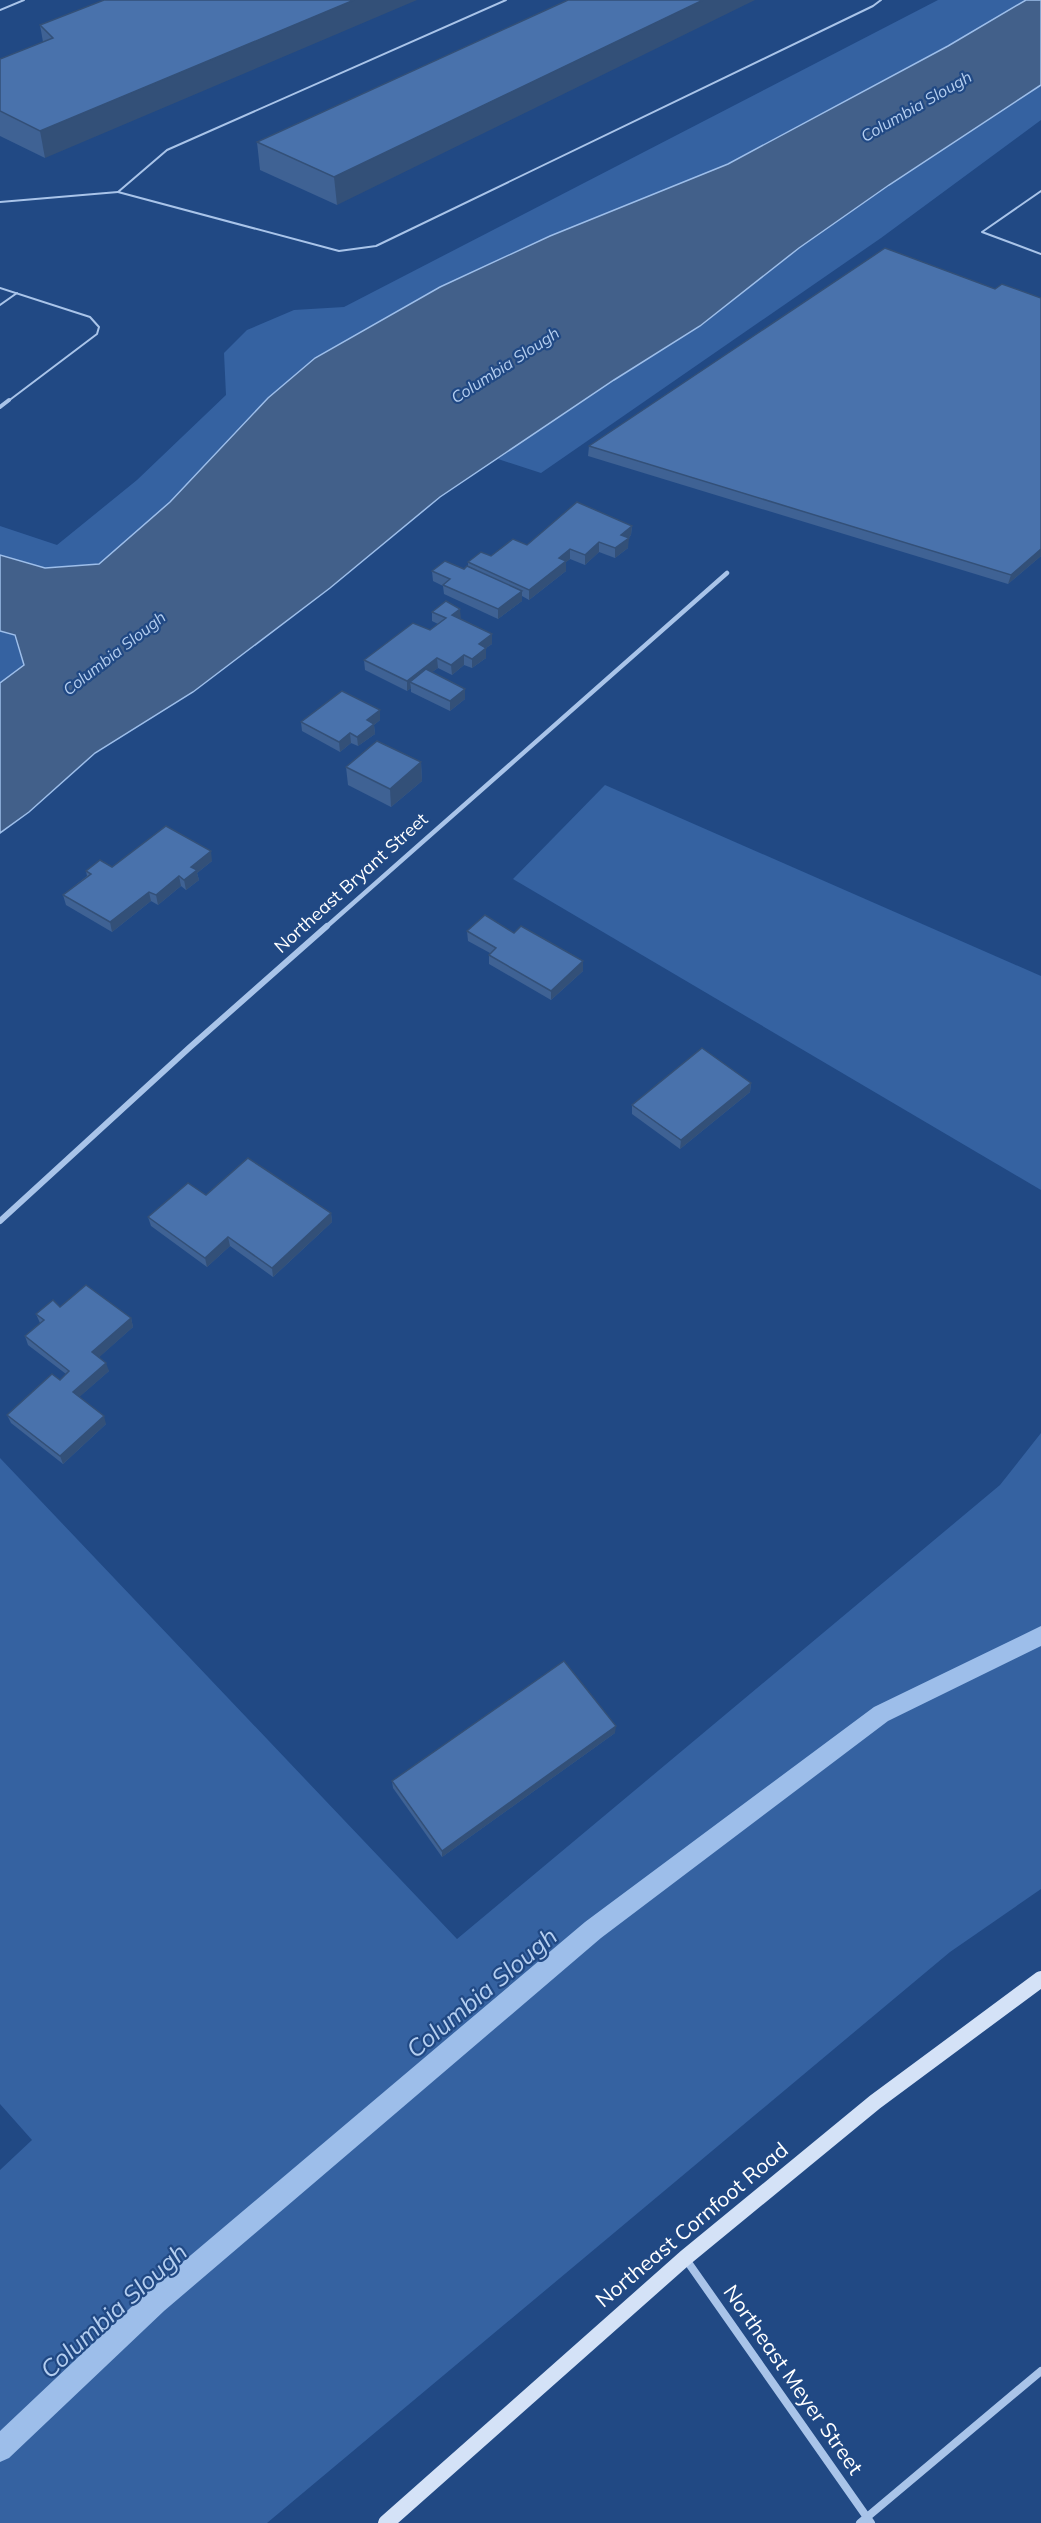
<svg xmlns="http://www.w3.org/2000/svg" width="1041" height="2523" viewBox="0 0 1041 2523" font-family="Mulish,sans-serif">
<rect width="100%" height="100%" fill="#214984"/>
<!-- green -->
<g fill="#3562a1">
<path d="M 938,0 L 1027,0 L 948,46 L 728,164 L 550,236 L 440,287 L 315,358 L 268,398 L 170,502 L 99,564 L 45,568 L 0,555 L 0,526 L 57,545 L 137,480 L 226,395 L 224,353 L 247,330 L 294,310 L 344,307 Z"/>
<path d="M 1041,85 L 1041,120 L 881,238 L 541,473 L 498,459 L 614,380 L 700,326 L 799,248 L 889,185 Z"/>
<path d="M 0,631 L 14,635 L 24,666 L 0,683 Z"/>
<path d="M 605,785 L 1041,976 L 1041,1190 L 513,879 Z"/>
<path d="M 1041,1433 L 1041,1889 L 950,1952 L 267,2523 L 0,2523 L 0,2170 L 32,2140 L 0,2104 L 0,1458 L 457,1939 L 1000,1485 Z"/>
</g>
<!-- water -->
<path fill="#42608a" stroke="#9dbeea" stroke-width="1.5" d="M 1026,0 L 1041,0 L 1041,85 L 889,185 L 799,248 L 700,326 L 614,380 L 440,497 L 330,588 L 193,692 L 95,753 L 29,812 L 0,833 L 0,683 L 24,665 L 15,635 L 0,631 L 0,555 L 45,568 L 99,564 L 170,502 L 268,398 L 315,358 L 440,287 L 550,236 L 728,164 L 948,46 Z"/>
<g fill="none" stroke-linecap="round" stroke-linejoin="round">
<!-- stream -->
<path fill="#9dbeea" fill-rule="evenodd" d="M 1041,1626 L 1041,1646 L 888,1721 L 601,1938 L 164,2311 L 9,2458 L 0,2462 L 0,2431 L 146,2293 L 585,1922 L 874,1707 Z"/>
<!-- lane-far1 -->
<g stroke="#a9c4e9" stroke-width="2">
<path d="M 506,0 L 167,150 L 118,192 L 339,251 L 376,246 L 873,6 L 881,0"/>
<path d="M 0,10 L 24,0"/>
<path d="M 1041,191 L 982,232 L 1041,254"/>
<path d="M 0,202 L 118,192"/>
<path d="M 0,288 L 90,317 L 99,327 L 97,334 L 7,402"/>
<path d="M 0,305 L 17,293"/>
</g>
<!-- lane -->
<path stroke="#a9c4e9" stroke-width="4" d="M 0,407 L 9,400"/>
<!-- street-far2 -->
<path stroke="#a9c4e9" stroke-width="4.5" d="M 325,928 L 727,573"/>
<!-- street-far1 -->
<path stroke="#a9c4e9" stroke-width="6" d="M 0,1221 L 189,1048 L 327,926"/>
<!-- street -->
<g stroke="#a9c4e9" stroke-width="8">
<path d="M 685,2258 L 871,2523"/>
<path d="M 860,2523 L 1041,2371"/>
</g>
<!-- secondary -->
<path stroke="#d4e2f7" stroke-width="16" d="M 386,2523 L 685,2258 L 875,2102 L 1041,1979"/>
</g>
<!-- wall -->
<g fill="#3f6294">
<path d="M 104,0 L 45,158 L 0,136 L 0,59 L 43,42 L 40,25 Z"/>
<path d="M 568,0 L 337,205 L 260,170 L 257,142 Z"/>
<path d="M 589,446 L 1041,556 L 1008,584 L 588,456 Z"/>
<path d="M 632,526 L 631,535 L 628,538 L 628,548 L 615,558 L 599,552 L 585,565 L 570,559 L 566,562 L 566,571 L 529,600 L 522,596 L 522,601 L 498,619 L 444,594 L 443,586 L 433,581 L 432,571 L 464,569 L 468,567 L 468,562 L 527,545 Z"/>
<path d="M 432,612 L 460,619 L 492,634 L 492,644 L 486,648 L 486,658 L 472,668 L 464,665 L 452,675 L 438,668 L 432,672 L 465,689 L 465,699 L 450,711 L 411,692 L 411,688 L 407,691 L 365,670 L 364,660 L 430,630 L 438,624 L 432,621 Z"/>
<path d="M 380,720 L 374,725 L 375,734 L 358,746 L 351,743 L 340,752 L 302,731 L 301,722 Z"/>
<path d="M 421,762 L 422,781 L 391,807 L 348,785 L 346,767 Z"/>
<path d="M 212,861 L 197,873 L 199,880 L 186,890 L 181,886 L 158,905 L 151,901 L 112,932 L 66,905 L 63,895 L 87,876 L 86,871 L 112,867 Z"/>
<path d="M 467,931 L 514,933 L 583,961 L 583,971 L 551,1000 L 489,964 L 489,955 L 490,953 L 468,941 Z"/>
<path d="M 751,1083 L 750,1092 L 680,1149 L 632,1114 L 632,1105 Z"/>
<path d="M 206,1195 L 331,1213 L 332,1222 L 273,1277 L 230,1246 L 207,1267 L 151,1226 L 148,1217 Z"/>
<path d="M 60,1307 L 131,1318 L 133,1327 L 99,1357 L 109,1371 L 79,1397 L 106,1424 L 63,1464 L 11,1423 L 7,1415 L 60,1380 L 66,1374 L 28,1345 L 25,1336 L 40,1323 L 36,1314 Z"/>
<path d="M 615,1733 L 442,1857 L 393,1788 L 392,1781 Z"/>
</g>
<!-- shaded-wall -->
<g fill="#335078">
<path d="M 354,0 L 417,0 L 45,158 L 40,131 Z"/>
<path d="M 703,0 L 755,0 L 337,205 L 334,177 Z"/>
<path d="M 632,526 L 631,535 L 626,540 L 629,538 L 628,548 L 615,558 L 615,548 L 621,535 Z"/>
<path d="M 599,542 L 599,552 L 585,565 L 585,555 Z"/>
<path d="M 570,549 L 570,559 L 566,562 L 566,571 L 529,600 L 529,590 L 559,558 Z"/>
<path d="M 1041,549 L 1041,556 L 1008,584 L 1011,575 Z"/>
<path d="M 522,591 L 522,601 L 498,619 L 498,609 Z"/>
<path d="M 460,609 L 461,619 L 452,615 Z"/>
<path d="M 492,634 L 492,644 L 486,648 L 486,658 L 472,668 L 472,659 L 479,644 Z"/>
<path d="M 464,655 L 464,665 L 452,675 L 451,665 Z"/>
<path d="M 437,658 L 438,668 L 415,684 L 410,682 L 411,688 L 407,691 L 407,681 Z"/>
<path d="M 465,689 L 465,699 L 450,711 L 450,701 Z"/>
<path d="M 380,710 L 380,720 L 374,725 L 375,734 L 358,746 L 357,737 L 367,720 Z"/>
<path d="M 350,733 L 351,743 L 340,752 L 339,742 Z"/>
<path d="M 421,762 L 422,781 L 391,807 L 390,789 Z"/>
<path d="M 211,851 L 212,861 L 197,873 L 199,880 L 186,890 L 184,880 L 191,867 Z"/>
<path d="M 179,876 L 181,886 L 158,905 L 156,895 Z"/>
<path d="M 149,892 L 151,901 L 112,932 L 110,922 Z"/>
<path d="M 583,961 L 583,971 L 551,1000 L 551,991 Z"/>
<path d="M 751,1083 L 750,1092 L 680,1149 L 681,1140 Z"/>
<path d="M 331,1213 L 332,1222 L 273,1277 L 272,1268 Z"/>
<path d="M 228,1237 L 230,1246 L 207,1267 L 205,1258 Z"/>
<path d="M 131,1318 L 133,1327 L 95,1361 L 92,1352 Z"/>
<path d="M 106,1363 L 109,1371 L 76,1400 L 73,1392 Z"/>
<path d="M 104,1416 L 106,1424 L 63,1464 L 60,1456 Z"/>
<path d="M 616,1726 L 615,1733 L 442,1857 L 442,1851 Z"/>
</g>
<!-- building -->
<g fill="#4972ac" stroke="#335078" stroke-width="1.5">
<path d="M 104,0 L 354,0 L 40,131 L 0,111 L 0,59 L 53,38 L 40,25 Z"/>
<path d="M 568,0 L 703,0 L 334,177 L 257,142 Z"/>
<path d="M 885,248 L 995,289 L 1002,284 L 1041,298 L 1041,549 L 1011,575 L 589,446 Z"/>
<path d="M 577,502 L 632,526 L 621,535 L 629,538 L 615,548 L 599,542 L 585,555 L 570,549 L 559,558 L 566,561 L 529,590 L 468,562 L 481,552 L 491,556 L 513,539 L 527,545 Z"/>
<path d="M 445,561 L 464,569 L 467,566 L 522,591 L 498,609 L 443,585 L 450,579 L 432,571 Z"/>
<path d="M 446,601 L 460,609 L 452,615 L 492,634 L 479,644 L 486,648 L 472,659 L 464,655 L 451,665 L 437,658 L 407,681 L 364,660 L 413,623 L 430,630 L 446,618 L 432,612 Z"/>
<path d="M 426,669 L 465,689 L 450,701 L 410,682 Z"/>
<path d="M 342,691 L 380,710 L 367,720 L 374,724 L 357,737 L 350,733 L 339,742 L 301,722 Z"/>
<path d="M 377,741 L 421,762 L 390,789 L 346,767 Z"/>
<path d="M 166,826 L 211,851 L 191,867 L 197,870 L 184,880 L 179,876 L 156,895 L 149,892 L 110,922 L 63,895 L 91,874 L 86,871 L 100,860 L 112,867 Z"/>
<path d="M 485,915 L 514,933 L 521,926 L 583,961 L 551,991 L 489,955 L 496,948 L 467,931 Z"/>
<path d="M 702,1048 L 751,1083 L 681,1140 L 632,1105 Z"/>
<path d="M 248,1158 L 331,1213 L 272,1268 L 228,1237 L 205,1258 L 148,1217 L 188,1183 L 206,1195 Z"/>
<path d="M 86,1285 L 131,1318 L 92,1352 L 106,1363 L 73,1392 L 104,1416 L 60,1456 L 7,1415 L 52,1374 L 60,1380 L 69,1371 L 25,1336 L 44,1320 L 36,1314 L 53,1300 L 60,1307 Z"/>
<path d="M 564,1661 L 616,1726 L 442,1851 L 392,1781 Z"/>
</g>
<g text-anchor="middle" stroke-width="4.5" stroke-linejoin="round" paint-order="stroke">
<!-- far-water labels -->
<g font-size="16" font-style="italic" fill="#b4cef0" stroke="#214984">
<text transform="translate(916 106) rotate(-30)" y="6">Columbia Slough</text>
<text transform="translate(505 365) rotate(-33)" y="6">Columbia Slough</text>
<text transform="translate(114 653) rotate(-38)" y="6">Columbia Slough</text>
</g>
<!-- street labels -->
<g font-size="18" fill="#fff" stroke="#214984">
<text transform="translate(351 883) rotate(-42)" y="6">Northeast Bryant Street</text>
</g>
<!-- near-street labels -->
<g font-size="21" fill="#fff" stroke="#214984">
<text transform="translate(692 2225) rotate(-40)" y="7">Northeast Cornfoot Road</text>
<text transform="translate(793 2380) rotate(55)" y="7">Northeast Meyer Street</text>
</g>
<!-- near-water labels -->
<g font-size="24" font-style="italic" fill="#b4cef0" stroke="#214984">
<text transform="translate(482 1993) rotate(-40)" y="8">Columbia Slough</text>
<text transform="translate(114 2311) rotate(-42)" y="8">Columbia Slough</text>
</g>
</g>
</svg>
